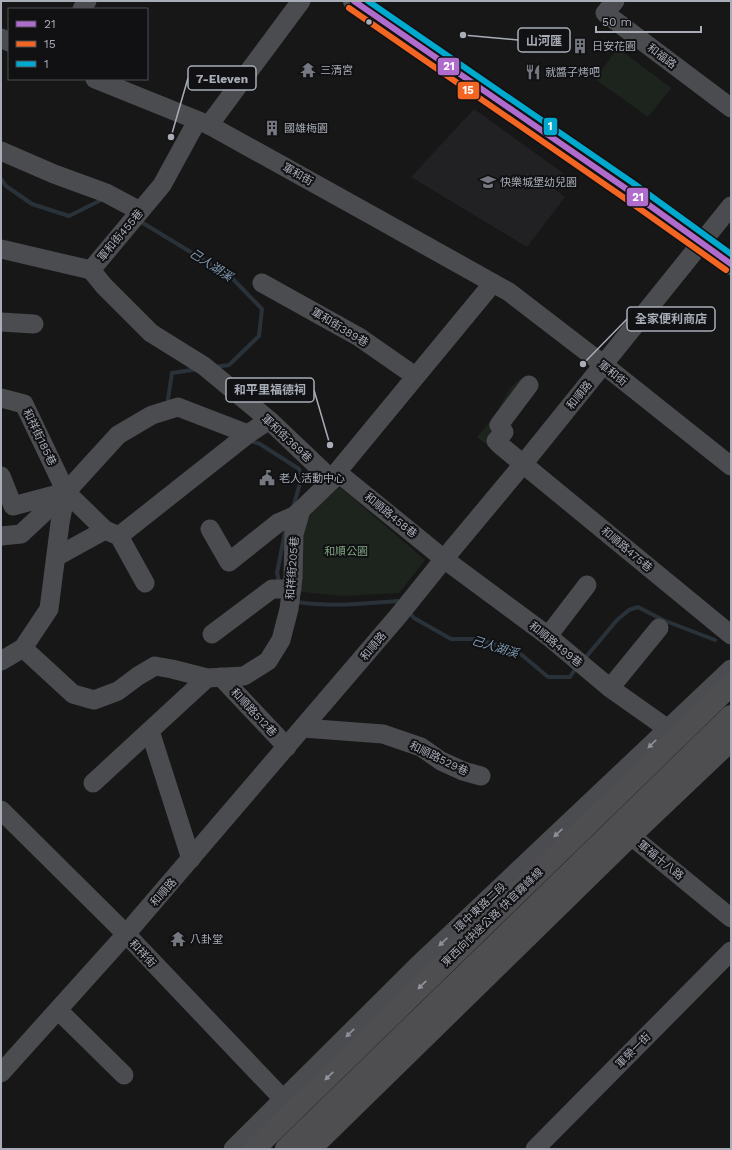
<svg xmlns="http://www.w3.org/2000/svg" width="732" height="1150" viewBox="0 0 732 1150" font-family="'Work Sans','Noto Sans TC',sans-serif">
<rect width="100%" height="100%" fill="#171717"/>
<!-- built -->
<path fill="#212123" d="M 474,109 L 563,173 L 552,187 L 565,197 L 527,247 L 411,177 Z"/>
<!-- green -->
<g fill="#1d241e">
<path d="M 618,48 L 671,88 L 648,117 L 595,79 Z"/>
<path d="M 520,378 L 532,387 L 491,448 L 477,437 L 494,417 L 509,390 Z"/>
<path d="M 334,482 L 425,560 L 399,593 L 343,596 L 293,591 L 305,526 L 316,504 Z"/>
</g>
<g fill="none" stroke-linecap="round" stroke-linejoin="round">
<!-- stream -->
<g stroke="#2a3239" stroke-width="4">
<path d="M 1,179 L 6,186 L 32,204 L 69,216 L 103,199"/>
<path d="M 138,220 L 230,276 L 262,309 L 259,336 L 229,365 L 214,367"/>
<path d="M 171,404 L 168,399 L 172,373 L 198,369"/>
<path d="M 248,440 L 260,444 L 299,469 L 302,476 L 293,508"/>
<path d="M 280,585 L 277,573 L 286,527"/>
<path d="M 297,602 C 331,607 364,604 398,601 L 401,604"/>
<path d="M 409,612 L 414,618 L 451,639 L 475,639 L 497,645 L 522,655 L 548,677 L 570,677 L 574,671"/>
<path d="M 586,657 L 617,620 L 629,610 L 638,607 L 663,620 L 715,640"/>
</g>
<!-- minor -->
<g stroke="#4b4c50" stroke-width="19">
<path d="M 615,1 L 605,13 L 731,108"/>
<path d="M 82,9 L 87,1"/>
<path d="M 1,38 L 9,42"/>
<path d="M 95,79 L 209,125 L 373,216 L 509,292 L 604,365 L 731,466"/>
<path d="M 209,125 L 301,1"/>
<path d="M 1,151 L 54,174 L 106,193 L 140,211"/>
<path d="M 1,249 L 91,270 L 162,185 L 197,121"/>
<path d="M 91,270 L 104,286 L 151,333 L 204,366 L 269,420 L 332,480"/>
<path d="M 262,283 L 359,337 L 415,376"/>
<path d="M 1,322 L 34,324"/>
<path d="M 1,398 L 24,404 L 66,492 L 60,523 L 49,609 L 23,648 L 1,661"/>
<path d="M 499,443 L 496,441 L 504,432 L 499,425 L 529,385"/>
<path d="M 500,445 L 731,635"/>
<path d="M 337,472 L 444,559 L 548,636 L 610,688 L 668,729"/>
<path d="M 1,476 L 13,506 L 66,492 L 105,530 L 119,536 L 145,583"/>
<path d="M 210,529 L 229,562 L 278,523 L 294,516 L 301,510"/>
<path d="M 1,536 L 21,534 L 66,492 L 118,435 L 152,415 L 178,407 L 248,434 L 269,420"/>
<path d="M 119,536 L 248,434"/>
<path d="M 56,557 L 105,530"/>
<path d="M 212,634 L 272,589 L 292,589"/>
<path d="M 548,636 L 587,585"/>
<path d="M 23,648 L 73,694 L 94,700 L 118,691 L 138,676 L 155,666 L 172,669 L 207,678 L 244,676 L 268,661 L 281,640 L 289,609 L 293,578 L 294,534 L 301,510 L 332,480 L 337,472 L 493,283"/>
<path d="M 221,677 L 287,747"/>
<path d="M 610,688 L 659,628"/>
<path d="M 303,728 L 383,734 L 421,747 L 441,761 L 463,771 L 481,776"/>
<path d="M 150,731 L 191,859"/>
<path d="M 93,783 L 207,678"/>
<path d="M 1,810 L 126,934 L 283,1099 L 289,1110"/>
<path d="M 619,826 L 731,918"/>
<path d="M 58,1010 L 124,1075"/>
<path d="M 1,1073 L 126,934 L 399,615 L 444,559 L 524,463 L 731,206"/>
<path d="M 233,1149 L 417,966 L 731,669"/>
<path d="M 535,1149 L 731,951"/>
</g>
<!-- major -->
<path stroke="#4d4f52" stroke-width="22" d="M 354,1 L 628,190 L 731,264"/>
<!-- highway-bridge -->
<g stroke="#4e4e51" stroke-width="22">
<path d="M 254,1149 L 731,685"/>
<path d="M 286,1149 L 731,716"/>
<path d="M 310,1149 L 629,837 L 731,740"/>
</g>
<defs>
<path id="bus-1" d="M 354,1 L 628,190 L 731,264"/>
<path id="bus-2" d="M 349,8 L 623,197 L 726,270"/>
<path id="bus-3" d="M 368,1 L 633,183 L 731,254"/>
</defs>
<!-- bus-1 casing -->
<use href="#bus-1" stroke="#111113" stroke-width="9"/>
<!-- bus-2 casing -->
<use href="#bus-2" stroke="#111113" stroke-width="9"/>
<!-- bus-3 casing -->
<use href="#bus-3" stroke="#111113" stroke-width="9"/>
<!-- bus-1 -->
<use href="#bus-1" stroke="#b06ccc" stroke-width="6"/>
<!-- bus-2 -->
<use href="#bus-2" stroke="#f26522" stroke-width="6"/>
<!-- bus-3 -->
<use href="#bus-3" stroke="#00a9ce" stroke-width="6"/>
</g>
<!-- one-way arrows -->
<defs><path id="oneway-solid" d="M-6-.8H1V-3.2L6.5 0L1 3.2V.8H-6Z"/></defs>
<g fill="#8c9099">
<use href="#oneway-solid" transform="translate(652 744) rotate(136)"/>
<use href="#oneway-solid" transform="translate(558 833) rotate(137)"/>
<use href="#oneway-solid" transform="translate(443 942) rotate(137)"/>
<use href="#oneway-solid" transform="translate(350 1033) rotate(136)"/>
</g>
<g fill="#92959e">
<use href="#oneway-solid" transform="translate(422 985) rotate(136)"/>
<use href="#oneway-solid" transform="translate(329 1076) rotate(136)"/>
</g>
<!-- icons -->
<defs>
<symbol id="building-bare" viewBox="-9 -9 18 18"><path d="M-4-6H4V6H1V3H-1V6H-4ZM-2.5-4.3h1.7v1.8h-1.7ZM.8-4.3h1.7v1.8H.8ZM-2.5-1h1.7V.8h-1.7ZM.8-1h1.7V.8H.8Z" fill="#757880" stroke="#111113" stroke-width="2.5" paint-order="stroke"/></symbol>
<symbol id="temple-bare" viewBox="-9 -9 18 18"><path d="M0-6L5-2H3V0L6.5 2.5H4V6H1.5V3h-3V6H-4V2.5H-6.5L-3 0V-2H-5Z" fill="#757880" stroke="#111113" stroke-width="2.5" paint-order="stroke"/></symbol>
<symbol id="restaurant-bare" viewBox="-9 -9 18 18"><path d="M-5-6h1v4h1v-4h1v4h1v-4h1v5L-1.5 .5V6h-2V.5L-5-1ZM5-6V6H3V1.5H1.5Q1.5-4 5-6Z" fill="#757880" stroke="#111113" stroke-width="2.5" paint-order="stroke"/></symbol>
<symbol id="school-bare" viewBox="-9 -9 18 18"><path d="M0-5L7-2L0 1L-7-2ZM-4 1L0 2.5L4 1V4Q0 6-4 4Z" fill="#757880" stroke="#111113" stroke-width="2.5" paint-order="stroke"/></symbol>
<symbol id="civic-bare" viewBox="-9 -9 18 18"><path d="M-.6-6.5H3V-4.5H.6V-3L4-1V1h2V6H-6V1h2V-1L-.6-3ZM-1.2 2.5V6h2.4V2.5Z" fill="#757880" stroke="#111113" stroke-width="2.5" paint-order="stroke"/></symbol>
</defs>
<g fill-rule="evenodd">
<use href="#building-bare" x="569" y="35" width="22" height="22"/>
<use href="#temple-bare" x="297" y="59" width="22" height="22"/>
<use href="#restaurant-bare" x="522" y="61" width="22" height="22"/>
<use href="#building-bare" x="261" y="117" width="22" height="22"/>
<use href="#school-bare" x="477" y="171" width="22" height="22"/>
<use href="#civic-bare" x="256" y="467" width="22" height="22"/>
<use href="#temple-bare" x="167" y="928" width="22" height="22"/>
</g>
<!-- markers -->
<circle fill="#a8adb8" stroke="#111113" stroke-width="1.5" cx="369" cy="22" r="3.5"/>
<g text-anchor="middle" stroke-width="4" stroke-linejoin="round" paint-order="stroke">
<!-- poi labels -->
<g font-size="11" fill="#a8adb8" stroke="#111113" text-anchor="start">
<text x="592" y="50">日安花園</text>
<text x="320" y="74">三清宮</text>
<text x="545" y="76">就醬子烤吧</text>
<text x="284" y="132">國雄梅園</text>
<text x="500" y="186">快樂城堡幼兒園</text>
<text x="279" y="482">老人活動中心</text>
<text x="190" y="943">八卦堂</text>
</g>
<!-- street labels -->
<g font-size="11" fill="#a8adb8" stroke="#111113">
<text transform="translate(662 56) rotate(37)" y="4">和福路</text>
<text transform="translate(298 174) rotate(29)" y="4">軍和街</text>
<text transform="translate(120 235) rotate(-50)" y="4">軍和街455巷</text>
<text transform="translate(340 327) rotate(31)" y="4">軍和街389巷</text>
<text transform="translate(613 373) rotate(38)" y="4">軍和街</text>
<text transform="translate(579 395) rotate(-51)" y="4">和順路</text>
<text transform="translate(40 437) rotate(64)" y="4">和祥街185巷</text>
<text transform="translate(287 438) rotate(43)" y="4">軍和街369巷</text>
<text transform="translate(391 515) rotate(39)" y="4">和順路458巷</text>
<text transform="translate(627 549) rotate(40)" y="4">和順路475巷</text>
<text transform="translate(292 568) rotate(-86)" y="4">和祥街205巷</text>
<text transform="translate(556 644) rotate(39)" y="4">和順路499巷</text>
<text transform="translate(373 646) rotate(-50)" y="4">和順路</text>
<text transform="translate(254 712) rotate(47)" y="4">和順路512巷</text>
<text transform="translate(439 758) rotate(26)" y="4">和順路529巷</text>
<text transform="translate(661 860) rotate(39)" y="4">軍福十八路</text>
<text transform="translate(163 892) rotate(-49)" y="4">和順路</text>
<text transform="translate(480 907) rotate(-43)" y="4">環中東路二段</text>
<text transform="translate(492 917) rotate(-44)" y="4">東西向快速公路 快官霧峰線</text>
<text transform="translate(143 953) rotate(47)" y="4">和祥街</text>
<text transform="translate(633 1050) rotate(-45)" y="4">軍榮一街</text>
</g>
<!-- park labels -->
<g font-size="11" fill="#7fa381" stroke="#111113">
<text x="346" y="555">和順公園</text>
</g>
<!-- water labels -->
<g font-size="12" font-style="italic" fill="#7f9bb3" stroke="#111113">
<text transform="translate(211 265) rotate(33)" y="4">己人湖溪</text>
<text transform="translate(495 647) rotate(17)" y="4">己人湖溪</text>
</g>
</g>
<!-- callouts -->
<path fill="none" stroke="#a8adb8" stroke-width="1.5" d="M463 35L518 40M171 137L188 78M583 364L627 319M330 445L314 390"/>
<g fill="#a8adb8" stroke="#111113" stroke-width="1.5">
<circle cx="463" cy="35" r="4"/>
<circle cx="171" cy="137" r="4"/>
<circle cx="583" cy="364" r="4"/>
<circle cx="330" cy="445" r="4"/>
</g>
<g fill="#111113" stroke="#a8adb8" stroke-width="1.5">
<rect x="518" y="28" width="52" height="24" rx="4"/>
<rect x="188" y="66" width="68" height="24" rx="4"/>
<rect x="627" y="307" width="88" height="24" rx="4"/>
<rect x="226" y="378" width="88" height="24" rx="4"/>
</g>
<g font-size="12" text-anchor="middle" font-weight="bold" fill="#a8adb8">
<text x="544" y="45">山河匯</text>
<text x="222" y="83">7-Eleven</text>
<text x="671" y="323">全家便利商店</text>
<text x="270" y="394">和平里福德祠</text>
</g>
<g stroke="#111113" stroke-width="1.5">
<rect x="437" y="57" width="23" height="19" rx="4" fill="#b06ccc"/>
<rect x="457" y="81" width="23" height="19" rx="4" fill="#f26522"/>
<rect x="543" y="117" width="15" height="19" rx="4" fill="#00a9ce"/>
<rect x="626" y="187" width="23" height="20" rx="4" fill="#b06ccc"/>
</g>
<g font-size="11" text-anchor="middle" font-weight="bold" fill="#fff">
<text x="449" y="70">21</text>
<text x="468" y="94">15</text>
<text x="550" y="130">1</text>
<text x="638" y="201">21</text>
</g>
<!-- border -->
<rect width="732" height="1150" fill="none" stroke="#a8adb8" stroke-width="4"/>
<!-- legend -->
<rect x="8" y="8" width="140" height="72" fill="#111113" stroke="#4d4f55"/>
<rect x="16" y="21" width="20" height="6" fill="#b06ccc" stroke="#4d4f55"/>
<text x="44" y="28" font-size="12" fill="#a8adb8">21</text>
<rect x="16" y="41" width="20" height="6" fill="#f26522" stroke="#4d4f55"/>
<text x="44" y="48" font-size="12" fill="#a8adb8">15</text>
<rect x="16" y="61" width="20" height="6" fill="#00a9ce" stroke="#4d4f55"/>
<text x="44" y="68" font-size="12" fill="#a8adb8">1</text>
<!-- scale -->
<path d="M596 26v6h105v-6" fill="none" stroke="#a8adb8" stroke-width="2"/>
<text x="602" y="26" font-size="12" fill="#a8adb8" stroke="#111113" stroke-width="3" paint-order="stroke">50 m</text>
</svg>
